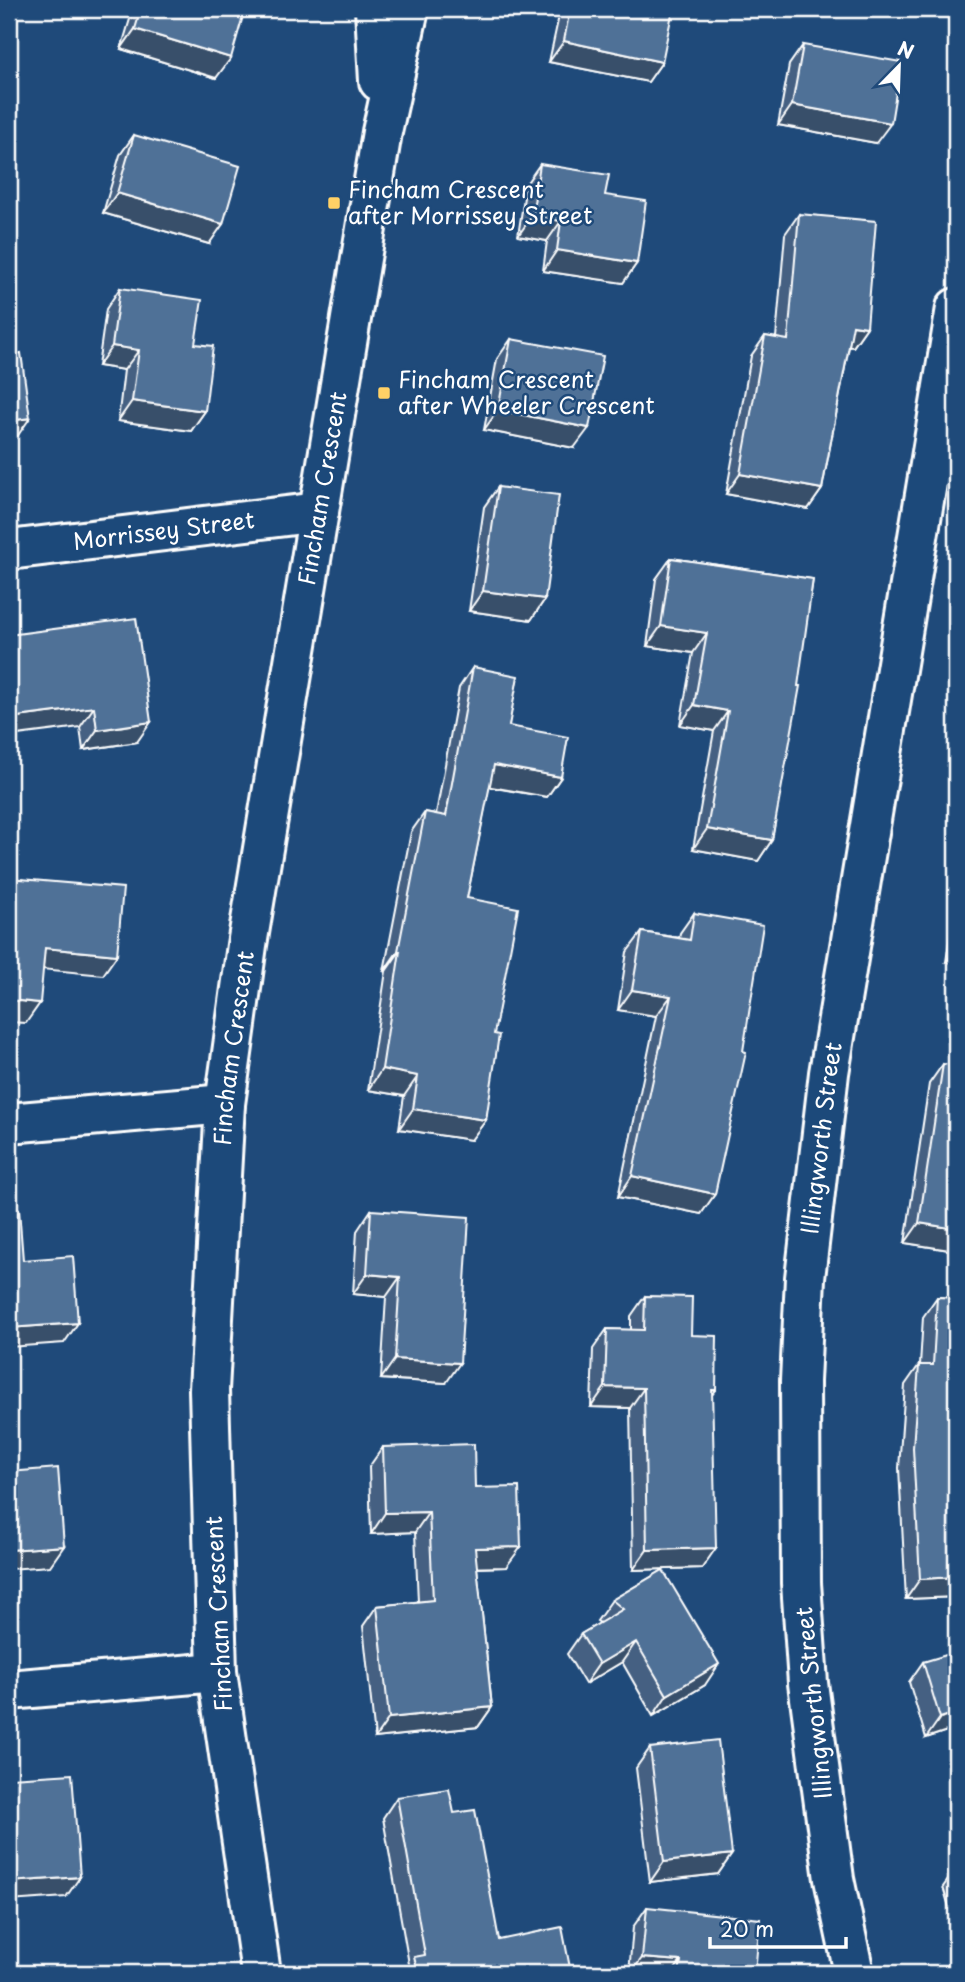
<svg xmlns="http://www.w3.org/2000/svg" width="965" height="1982" viewBox="0 0 965 1982" font-family="'Playpen Sans',sans-serif">
<rect width="100%" height="100%" fill="#1f4a7a"/>
<filter id="ink" filterUnits="userSpaceOnUse"><feTurbulence type="fractalNoise" baseFrequency=".0143" numOctaves="2"/><feDisplacementMap in="SourceGraphic" scale="14" xChannelSelector="R" yChannelSelector="G"/><feConvolveMatrix kernelMatrix="1 2 1 2 8 2 1 2 1" color-interpolation-filters="sRGB"/></filter>
<g filter="url(#ink)">
<g fill="none" stroke-linecap="round" stroke-linejoin="round">
<defs>
<g id="minor">
<path d="M 375,9 L 379,81"/>
<path id="s1" d="M 9,550 L 319,512"/>
<path d="M 9,1123 L 225,1104"/>
<path d="M 9,1690 L 217,1672"/>
<path id="s2" d="M 261,1973 L 217,1672 L 209,1390 L 225,1104 L 247,945 L 382,132 L 409,9"/>
<path id="s3" d="M 854,1973 L 834,1879 L 808,1683 L 801,1583 L 800,1381 L 805,1278 L 829,1073 L 956,308"/>
</g>
</defs>
<!-- minor casing -->
<use href="#minor" stroke="#fff" stroke-width="44"/>
<!-- minor -->
<use href="#minor" stroke="#1f4a7a" stroke-width="38"/>
</g>
<!-- wall -->
<g fill="#456182" stroke="#fff" stroke-width="2">
<path d="M 133,9 L 245,9 L 216,78 L 121,49 Z"/>
<path d="M 562,9 L 570,9 L 662,62 L 648,82 L 549,62 L 560,11 Z"/>
<path d="M 803,45 L 876,143 L 778,125 L 789,65 Z"/>
<path d="M 134,135 L 209,244 L 103,213 L 120,155 Z"/>
<path d="M 540,164 L 605,195 L 637,263 L 623,283 L 543,271 L 547,241 L 518,236 L 526,184 Z"/>
<path d="M 799,214 L 867,327 L 853,347 L 849,346 L 822,489 L 808,509 L 726,494 L 751,356 L 765,336 L 776,338 L 785,234 Z"/>
<path d="M 120,288 L 195,344 L 205,411 L 191,431 L 118,421 L 124,370 L 98,366 L 106,309 Z"/>
<path d="M 511,339 L 574,448 L 484,430 L 497,359 Z"/>
<path d="M 498,487 L 545,599 L 531,620 L 469,611 L 484,507 Z"/>
<path d="M 671,558 L 813,579 L 772,840 L 758,861 L 693,849 L 714,731 L 680,725 L 693,653 L 647,646 L 656,579 Z"/>
<path d="M 9,635 L 137,742 L 83,750 L 80,727 Z"/>
<path d="M 473,667 L 509,726 L 561,777 L 547,797 L 489,787 L 467,898 L 494,1034 L 486,1120 L 471,1140 L 399,1129 L 404,1096 L 368,1090 L 386,971 L 384,971 L 411,832 L 425,812 L 436,814 L 459,688 Z"/>
<path d="M 956,895 L 956,963 L 946,962 Z"/>
<path d="M 694,913 L 715,1194 L 701,1214 L 618,1197 L 656,1016 L 618,1010 L 627,952 L 642,932 L 679,938 L 680,933 Z"/>
<path d="M 956,1014 L 956,1251 L 905,1243 L 929,1084 L 943,1064 L 949,1065 Z"/>
<path d="M 371,1210 L 446,1383 L 381,1379 L 386,1297 L 353,1294 L 357,1231 Z"/>
<path d="M 645,1296 L 691,1335 L 716,1390 L 712,1395 L 702,1568 L 633,1570 L 630,1408 L 591,1407 L 593,1349 L 607,1329 L 631,1330 L 631,1316 Z"/>
<path d="M 937,1297 L 956,1298 L 956,1597 L 906,1599 L 899,1468 L 905,1385 L 919,1365 L 920,1365 L 923,1317 Z"/>
<path d="M 383,1447 L 475,1488 L 506,1567 L 477,1568 L 492,1707 L 478,1727 L 375,1738 L 363,1626 L 377,1606 L 418,1602 L 415,1532 L 371,1534 L 369,1467 Z"/>
<path d="M 663,1570 L 705,1685 L 653,1716 L 622,1662 L 585,1684 L 567,1654 L 581,1634 L 600,1623 L 597,1621 L 612,1600 Z"/>
<path d="M 923,1662 L 956,1728 L 926,1738 L 909,1682 Z"/>
<path d="M 650,1748 L 732,1854 L 718,1874 L 650,1882 L 636,1768 Z"/>
<path d="M 397,1797 L 454,1813 L 499,1940 L 571,1973 L 403,1973 L 409,1964 L 383,1818 Z"/>
<path d="M 956,1812 L 956,1841 L 950,1821 Z"/>
<path d="M 956,1869 L 956,1930 L 943,1887 Z"/>
<path d="M 647,1907 L 755,1973 L 629,1973 L 633,1927 Z"/>
</g>
<!-- shaded-wall -->
<g fill="#384f6a" stroke="#fff" stroke-width="2">
<path d="M 9,9 L 22,9 L 9,27 Z"/>
<path d="M 135,29 L 231,58 L 216,78 L 121,49 Z"/>
<path d="M 564,41 L 662,62 L 648,82 L 549,62 Z"/>
<path d="M 792,105 L 891,123 L 876,143 L 778,125 Z"/>
<path d="M 117,193 L 223,224 L 209,244 L 103,213 Z"/>
<path d="M 532,216 L 561,221 L 547,241 L 518,236 Z"/>
<path d="M 557,250 L 637,263 L 623,283 L 543,271 Z"/>
<path d="M 853,325 L 867,327 L 853,347 L 839,345 Z"/>
<path d="M 112,346 L 139,350 L 124,370 L 98,366 Z"/>
<path d="M 132,401 L 205,411 L 191,431 L 118,421 Z"/>
<path d="M 498,410 L 589,428 L 574,448 L 484,430 Z"/>
<path d="M 30,418 L 16,438 L 9,439 L 9,421 Z"/>
<path d="M 740,474 L 822,489 L 808,509 L 726,494 Z"/>
<path d="M 483,591 L 545,599 L 531,620 L 469,611 Z"/>
<path d="M 661,626 L 707,633 L 693,653 L 647,646 Z"/>
<path d="M 694,705 L 728,711 L 714,731 L 680,725 Z"/>
<path d="M 94,707 L 80,727 L 9,736 L 9,718 Z"/>
<path d="M 151,722 L 137,742 L 83,750 L 97,730 Z"/>
<path d="M 494,765 L 561,777 L 547,797 L 480,785 Z"/>
<path d="M 707,829 L 772,840 L 758,861 L 693,849 Z"/>
<path d="M 45,948 L 117,955 L 103,975 L 31,968 Z"/>
<path d="M 956,948 L 956,963 L 946,962 Z"/>
<path d="M 398,951 L 400,951 L 386,971 L 384,971 Z"/>
<path d="M 632,990 L 671,996 L 656,1016 L 618,1010 Z"/>
<path d="M 9,1000 L 40,1003 L 26,1023 L 9,1022 Z"/>
<path d="M 382,1069 L 418,1076 L 404,1096 L 368,1090 Z"/>
<path d="M 413,1109 L 486,1120 L 471,1140 L 399,1129 Z"/>
<path d="M 632,1176 L 715,1194 L 701,1214 L 618,1197 Z"/>
<path d="M 919,1223 L 956,1229 L 956,1251 L 905,1243 Z"/>
<path d="M 367,1274 L 400,1277 L 386,1297 L 353,1294 Z"/>
<path d="M 78,1323 L 64,1343 L 9,1347 L 9,1328 Z"/>
<path d="M 395,1359 L 460,1363 L 446,1383 L 381,1379 Z"/>
<path d="M 605,1387 L 644,1388 L 630,1408 L 591,1407 Z"/>
<path d="M 429,1512 L 415,1532 L 371,1534 L 385,1513 Z"/>
<path d="M 64,1546 L 50,1566 L 9,1569 L 9,1550 Z"/>
<path d="M 521,1547 L 506,1567 L 461,1568 L 475,1548 Z"/>
<path d="M 716,1548 L 702,1568 L 633,1570 L 647,1550 Z"/>
<path d="M 956,1577 L 956,1597 L 906,1599 L 920,1579 Z"/>
<path d="M 636,1642 L 622,1662 L 585,1684 L 599,1664 Z"/>
<path d="M 719,1664 L 705,1685 L 653,1716 L 667,1695 Z"/>
<path d="M 492,1707 L 478,1727 L 375,1738 L 389,1718 Z"/>
<path d="M 956,1713 L 956,1728 L 926,1738 L 940,1718 Z"/>
<path d="M 732,1854 L 718,1874 L 650,1882 L 664,1862 Z"/>
<path d="M 80,1877 L 66,1897 L 9,1901 L 9,1882 Z"/>
<path d="M 642,1958 L 681,1961 L 672,1973 L 631,1973 Z"/>
</g>
<!-- building -->
<g fill="#507197" stroke="#fff" stroke-width="2">
<path d="M 141,9 L 245,9 L 231,58 L 135,29 Z"/>
<path d="M 570,9 L 673,9 L 662,62 L 564,41 Z"/>
<path d="M 803,45 L 901,62 L 891,123 L 792,105 Z"/>
<path d="M 134,135 L 240,166 L 223,224 L 117,193 Z"/>
<path d="M 540,164 L 609,175 L 605,195 L 646,201 L 637,263 L 557,250 L 561,221 L 532,216 Z"/>
<path d="M 799,214 L 876,221 L 867,327 L 853,325 L 822,489 L 740,474 L 765,336 L 788,340 Z"/>
<path d="M 120,288 L 202,300 L 195,344 L 213,346 L 205,411 L 132,401 L 139,350 L 112,346 Z"/>
<path d="M 511,339 L 603,356 L 589,428 L 498,410 Z"/>
<path d="M 21,353 L 30,418 L 9,421 L 9,355 Z"/>
<path d="M 498,487 L 559,495 L 545,599 L 483,591 Z"/>
<path d="M 671,558 L 813,579 L 798,686 L 800,686 L 772,840 L 707,829 L 728,711 L 694,705 L 707,633 L 661,626 Z"/>
<path d="M 136,618 L 151,722 L 97,730 L 94,707 L 9,718 L 9,635 Z"/>
<path d="M 473,667 L 518,676 L 509,726 L 568,737 L 561,777 L 494,765 L 467,898 L 518,908 L 494,1034 L 499,1035 L 486,1120 L 413,1109 L 418,1076 L 382,1069 L 400,951 L 398,951 L 425,812 L 446,816 Z"/>
<path d="M 9,878 L 123,888 L 117,955 L 45,948 L 40,1003 L 9,1000 Z"/>
<path d="M 694,913 L 763,925 L 743,1051 L 746,1052 L 715,1194 L 632,1176 L 671,996 L 632,990 L 642,932 L 690,940 Z"/>
<path d="M 943,1064 L 956,1066 L 956,1229 L 919,1223 Z"/>
<path d="M 19,1209 L 23,1260 L 73,1256 L 78,1323 L 9,1328 L 9,1210 Z"/>
<path d="M 371,1210 L 469,1217 L 460,1363 L 395,1359 L 400,1277 L 367,1274 Z"/>
<path d="M 645,1296 L 692,1297 L 691,1335 L 717,1336 L 716,1390 L 712,1390 L 716,1548 L 647,1550 L 644,1388 L 605,1387 L 607,1329 L 644,1330 Z"/>
<path d="M 937,1297 L 956,1298 L 956,1577 L 920,1579 L 913,1448 L 919,1365 L 933,1365 Z"/>
<path d="M 474,1444 L 475,1488 L 519,1487 L 521,1547 L 475,1548 L 492,1707 L 389,1718 L 377,1606 L 433,1600 L 429,1512 L 385,1513 L 383,1447 Z"/>
<path d="M 58,1468 L 64,1546 L 9,1550 L 9,1472 Z"/>
<path d="M 663,1570 L 719,1664 L 667,1695 L 636,1642 L 599,1664 L 581,1634 L 623,1609 L 612,1600 Z"/>
<path d="M 956,1652 L 956,1713 L 940,1718 L 923,1662 Z"/>
<path d="M 718,1740 L 732,1854 L 664,1862 L 650,1748 Z"/>
<path d="M 72,1774 L 80,1877 L 9,1882 L 9,1781 L 11,1781 L 11,1778 Z"/>
<path d="M 449,1789 L 454,1813 L 475,1810 L 499,1940 L 562,1927 L 571,1973 L 418,1973 L 414,1957 L 425,1955 L 397,1797 Z"/>
<path d="M 647,1907 L 760,1919 L 755,1973 L 742,1972 L 742,1973 L 679,1973 L 681,1961 L 642,1958 Z"/>
</g>
</g>
<!-- markers -->
<g fill="#ffd166" stroke="#1f4a7a" stroke-width="2.5">
<rect x="327" y="196" width="14" height="14" rx="3.5"/>
<rect x="377" y="386" width="14" height="14" rx="3.5"/>
</g>
<g text-anchor="middle" stroke-width="5" stroke-linejoin="round" paint-order="stroke">
<!-- poi labels -->
<g font-size="23" fill="#fff" stroke="#1f4a7a" text-anchor="start">
<text x="348" y="198">Fincham Crescent<tspan x="348" dy="26">after Morrissey Street</tspan></text>
<text x="398" y="388">Fincham Crescent<tspan x="398" dy="26">after Wheeler Crescent</tspan></text>
</g>
<!-- street labels -->
<g font-size="23" fill="#fff" stroke="#1f4a7a">
<text dy="8" stroke="none"><textPath href="#s2" startOffset="1496">Fincham Crescent</textPath></text>
<text dy="8" stroke="none"><textPath href="#s1" startOffset="156">Morrissey Street</textPath></text>
<text dy="8" stroke="none"><textPath href="#s2" startOffset="929">Fincham Crescent</textPath></text>
<text dy="8" stroke="none"><textPath href="#s3" startOffset="840">Illingworth Street</textPath></text>
<text transform="translate(219 1614) rotate(-93)" y="8">Fincham Crescent</text>
<text transform="translate(814 1703) rotate(-96)" y="8">Illingworth Street</text>
</g>
</g>
<!-- margin -->
<rect width="965" height="1982" fill="none" stroke="#1f4a7a" stroke-width="35"/>
<rect x="18" y="18" width="930" height="1947" fill="none" stroke="#fff" stroke-width="2.5" filter="url(#ink)"/>
<!-- north arrow -->
<g transform="translate(899 66) rotate(23)" stroke="#1f4a7a" stroke-width="5" paint-order="stroke">
<path d="M0-5L12 26L0 18L-12 26Z" fill="#ffffff"/>
<text y="-10" font-size="19" font-weight="bold" text-anchor="middle" fill="#ffffff">N</text>
</g>
<!-- scale -->
<path d="M710 1937v10h136v-10" fill="none" stroke="#ffffff" stroke-width="3.5"/>
<text x="720" y="1937" font-size="21" fill="#ffffff" stroke="#1f4a7a" stroke-width="5" paint-order="stroke">20 m</text>
</svg>
